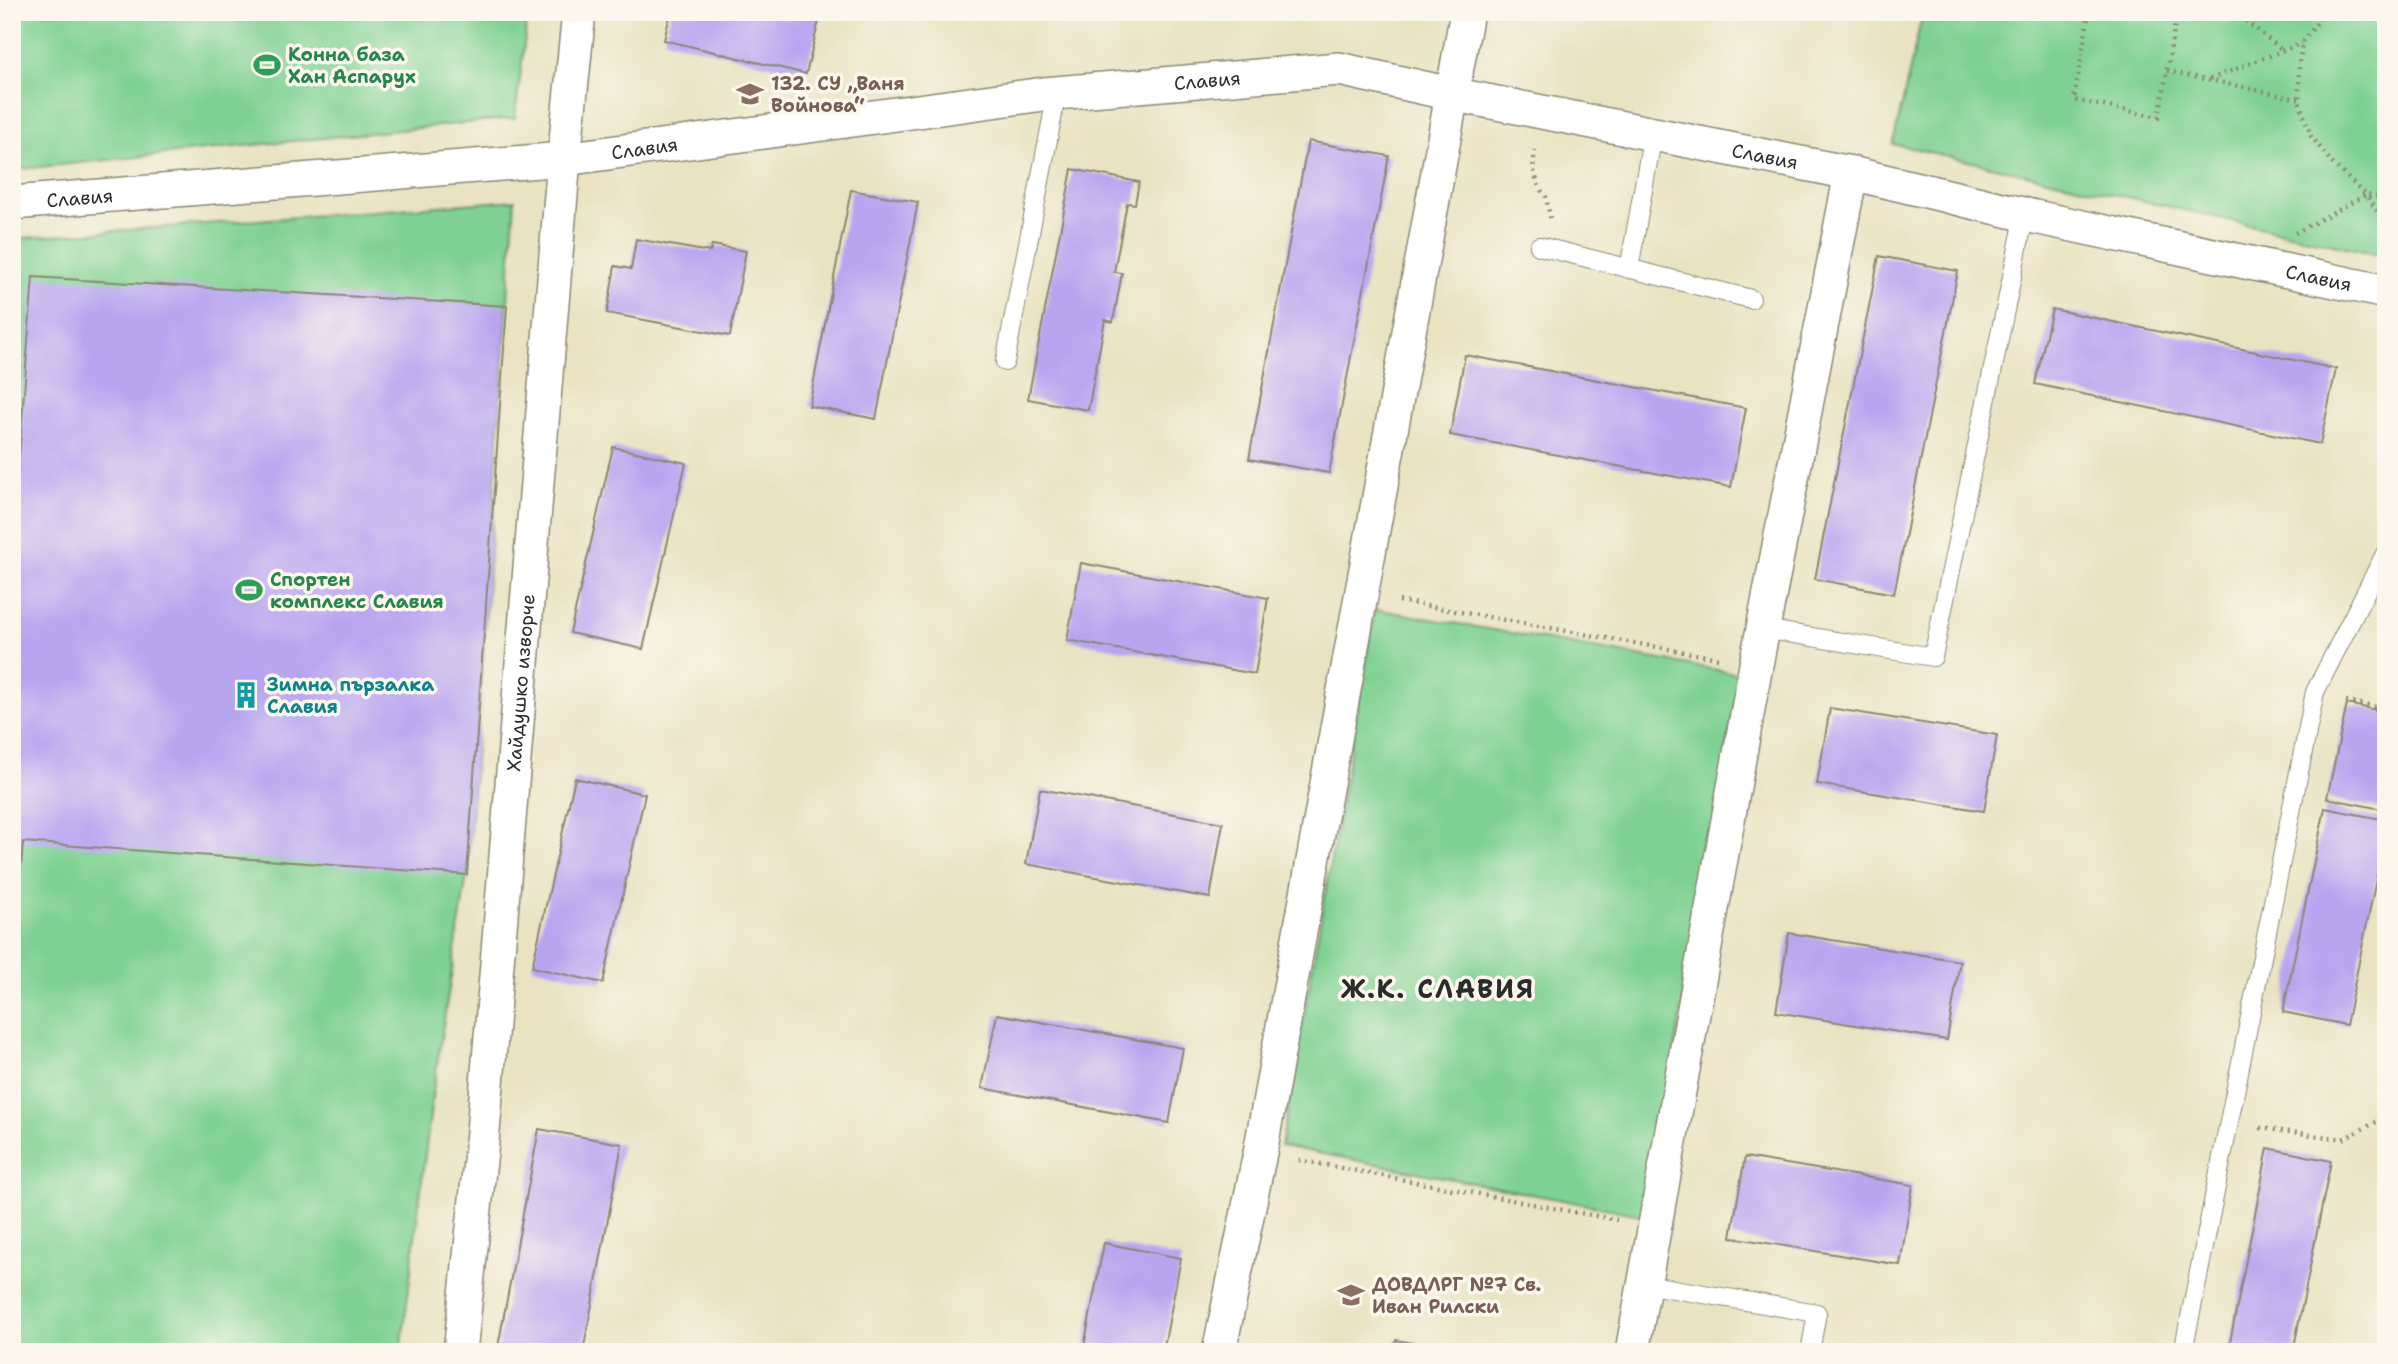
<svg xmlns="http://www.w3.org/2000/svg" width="2398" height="1364" viewBox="0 0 2398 1364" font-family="'Shantell Sans',sans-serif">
<rect width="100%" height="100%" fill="#fbf7ec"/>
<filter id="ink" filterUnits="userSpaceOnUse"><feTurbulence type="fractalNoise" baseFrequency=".0143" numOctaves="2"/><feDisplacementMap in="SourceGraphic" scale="14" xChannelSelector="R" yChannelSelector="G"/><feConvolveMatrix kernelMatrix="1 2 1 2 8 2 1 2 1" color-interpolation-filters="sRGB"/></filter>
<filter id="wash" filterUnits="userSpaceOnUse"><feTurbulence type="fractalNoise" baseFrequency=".00686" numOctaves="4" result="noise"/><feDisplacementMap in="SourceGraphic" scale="28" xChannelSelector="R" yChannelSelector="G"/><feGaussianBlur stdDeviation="1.57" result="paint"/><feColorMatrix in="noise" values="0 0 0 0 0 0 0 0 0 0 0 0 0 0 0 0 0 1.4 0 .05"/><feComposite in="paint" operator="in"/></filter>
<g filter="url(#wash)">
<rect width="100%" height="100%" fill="#e9e3c2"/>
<!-- green -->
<g fill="#7fd193" stroke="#557e5f" stroke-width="2">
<path d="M 12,12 L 528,12 L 515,118 L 12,170 Z"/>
<path d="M 1923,12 L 2386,12 L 2386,256 L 1893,144 Z"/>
<path d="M 515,200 L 467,875 L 433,1090 L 401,1352 L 12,1352 L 12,239 Z"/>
<path d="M 1375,609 L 1740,674 L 1646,1216 L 1281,1146 Z"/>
</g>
<g id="blocks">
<!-- building -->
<g fill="#b8a5f0">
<path d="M 671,12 L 821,12 L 806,74 L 664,40 Z"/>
<path d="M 1308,141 L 1389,156 L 1329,473 L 1249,459 Z"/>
<path d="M 1072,169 L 1139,182 L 1135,204 L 1127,203 L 1114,272 L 1122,273 L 1113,322 L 1105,320 L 1088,410 L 1028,399 Z"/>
<path d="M 851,190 L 918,202 L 876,419 L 809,406 Z"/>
<path d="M 636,239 L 710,252 L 712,245 L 746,251 L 730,336 L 607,313 L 615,266 L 631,269 Z"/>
<path d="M 1879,256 L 1958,271 L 1894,594 L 1815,579 Z"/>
<path d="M 33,277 L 507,306 L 467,875 L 23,842 L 14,956 L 12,956 L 12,547 Z"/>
<path d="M 2052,309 L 2336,369 L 2320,444 L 2035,384 Z"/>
<path d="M 1465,355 L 1746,408 L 1731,487 L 1450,435 Z"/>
<path d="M 613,447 L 686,463 L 643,649 L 570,633 Z"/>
<path d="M 1081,563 L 1268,598 L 1255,674 L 1067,640 Z"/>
<path d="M 2347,704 L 2386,712 L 2386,810 L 2327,798 Z"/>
<path d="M 1830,708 L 1997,735 L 1984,811 L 1817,784 Z"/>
<path d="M 575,778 L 645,794 L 603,983 L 532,967 Z"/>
<path d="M 1040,789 L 1223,823 L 1210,898 L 1026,864 Z"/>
<path d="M 2325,808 L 2386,820 L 2386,831 L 2346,1025 L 2283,1012 Z"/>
<path d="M 1789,933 L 1960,961 L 1947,1040 L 1776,1012 Z"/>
<path d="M 997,1014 L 1183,1048 L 1169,1123 L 982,1088 Z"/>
<path d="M 539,1129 L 622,1144 L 583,1352 L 497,1352 Z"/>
<path d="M 2268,1148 L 2331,1161 L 2293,1352 L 2228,1352 Z"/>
<path d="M 1745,1157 L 1913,1185 L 1900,1265 L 1731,1237 Z"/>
<path d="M 1104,1243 L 1181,1258 L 1163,1352 L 1083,1352 Z"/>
<path d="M 1396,1340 L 1447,1349 L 1446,1352 L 1394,1352 Z"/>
</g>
</g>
</g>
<g filter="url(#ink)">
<use href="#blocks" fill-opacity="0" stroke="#8a8776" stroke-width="2"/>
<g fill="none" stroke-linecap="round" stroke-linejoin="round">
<defs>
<g id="lane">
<path d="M 1539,246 L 1751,299"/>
<path d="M 1629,269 L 1653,134"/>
<path d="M 1005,362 L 1057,93"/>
<path d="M 1763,629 L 1933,657 L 2025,214"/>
<path d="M 1644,1284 L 1817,1313 L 1810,1352"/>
<path d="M 2183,1352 L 2315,692 L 2386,552"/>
</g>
<g id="street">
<path id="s1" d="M 12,203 L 564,159 L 1044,94 L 1339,69 L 1451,94 L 1851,173 L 2035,217 L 2386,292"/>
<path id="s2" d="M 460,1352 L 483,1132 L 564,159 L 579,12"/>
<path d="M 1219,1352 L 1260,1153 L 1467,12"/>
<path d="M 1632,1352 L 1756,665 L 1851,173"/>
</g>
</defs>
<!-- lane casing -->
<use href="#lane" stroke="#8a8776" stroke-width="20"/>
<!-- street casing -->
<use href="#street" stroke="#8a8776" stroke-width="36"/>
<!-- path -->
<g stroke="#8a8776" stroke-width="4.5" stroke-dasharray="2 5" stroke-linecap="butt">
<path d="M 2089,12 L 2074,100 L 2159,117 L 2177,12"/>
<path d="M 2235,12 L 2282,50"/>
<path d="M 2325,12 L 2302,43 L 2299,65 L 2299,101 L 2311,136 L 2333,164 L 2366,195 L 2386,197"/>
<path d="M 2167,71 L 2299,99"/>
<path d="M 2210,79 L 2302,43"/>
<path d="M 1535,150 L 1533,168 L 1539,187 L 1546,197 L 1550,218"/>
<path d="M 2295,233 L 2366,195 L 2386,224"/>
<path d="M 1399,601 L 1718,658"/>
<path d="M 2346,701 L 2386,709"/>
<path d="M 2260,1128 L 2343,1139 L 2386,1117"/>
<path d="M 1299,1160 L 1617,1220"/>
</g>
<!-- lane -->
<use href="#lane" stroke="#fff" stroke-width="18"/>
<!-- street -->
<use href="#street" stroke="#fff" stroke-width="33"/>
</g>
</g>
<!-- icons -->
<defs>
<symbol id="stadium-bare" viewBox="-9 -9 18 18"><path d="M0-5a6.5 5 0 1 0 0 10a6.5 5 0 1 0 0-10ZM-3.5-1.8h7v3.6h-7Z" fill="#2e9e5b" stroke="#fbf7ec" stroke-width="2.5" paint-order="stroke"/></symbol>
<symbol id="school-bare" viewBox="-9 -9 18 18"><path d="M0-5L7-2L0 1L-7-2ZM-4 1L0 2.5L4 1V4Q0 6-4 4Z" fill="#8d6e63" stroke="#fbf7ec" stroke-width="2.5" paint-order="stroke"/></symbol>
<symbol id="building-bare" viewBox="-9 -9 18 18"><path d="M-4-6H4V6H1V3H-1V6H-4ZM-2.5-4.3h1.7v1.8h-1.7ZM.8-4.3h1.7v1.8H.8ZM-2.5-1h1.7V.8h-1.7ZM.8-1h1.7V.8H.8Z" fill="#0f9aa8" stroke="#fbf7ec" stroke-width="2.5" paint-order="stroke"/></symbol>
</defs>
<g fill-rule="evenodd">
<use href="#stadium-bare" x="248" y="46" width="38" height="38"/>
<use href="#school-bare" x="731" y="75" width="38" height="38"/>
<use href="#stadium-bare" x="230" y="571" width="38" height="38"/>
<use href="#building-bare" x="227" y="676" width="38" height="38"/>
<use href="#school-bare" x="1332" y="1276" width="38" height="38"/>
</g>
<g text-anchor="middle" stroke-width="7" stroke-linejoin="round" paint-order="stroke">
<!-- leisure labels -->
<g font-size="19" font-weight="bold" fill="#27864d" stroke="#fbf7ec" text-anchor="start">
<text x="288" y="61">Конна база<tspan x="288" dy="22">Хан Аспарух</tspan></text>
<text x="270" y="586">Спортен<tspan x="270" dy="22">комплекс Славия</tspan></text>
</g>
<!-- street labels -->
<g font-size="19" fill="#2b2b2b" stroke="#fbf7ec">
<text dy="7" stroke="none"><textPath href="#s1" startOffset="1202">Славия</textPath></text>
<text dy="7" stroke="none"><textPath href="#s1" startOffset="635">Славия</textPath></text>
<text dy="7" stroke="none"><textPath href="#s1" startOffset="1769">Славия</textPath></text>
<text dy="7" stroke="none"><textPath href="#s1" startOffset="68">Славия</textPath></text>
<text dy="7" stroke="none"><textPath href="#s1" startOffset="2336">Славия</textPath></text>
<text dy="7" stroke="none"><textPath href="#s2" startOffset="672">Хайдушко изворче</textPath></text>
</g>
<!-- education labels -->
<g font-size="19" font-weight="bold" fill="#785e54" stroke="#fbf7ec" text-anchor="start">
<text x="771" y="90">132. СУ „Ваня<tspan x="771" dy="22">Войнова“</tspan></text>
<text x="1372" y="1291">ДОВДЛРГ №7 Св.<tspan x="1372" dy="22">Иван Рилски</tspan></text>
</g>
<!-- culture labels -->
<g font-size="19" font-weight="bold" fill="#0d838f" stroke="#fbf7ec" text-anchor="start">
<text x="267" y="691">Зимна пързалка<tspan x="267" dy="22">Славия</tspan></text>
</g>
<!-- district labels -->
<g font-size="26" font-weight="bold" letter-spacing="2" fill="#2b2b2b" stroke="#fbf7ec">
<text x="1438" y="998">Ж.К. СЛАВИЯ</text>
</g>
</g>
<!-- margin -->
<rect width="2398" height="1364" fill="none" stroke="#fbf7ec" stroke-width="42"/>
</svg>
